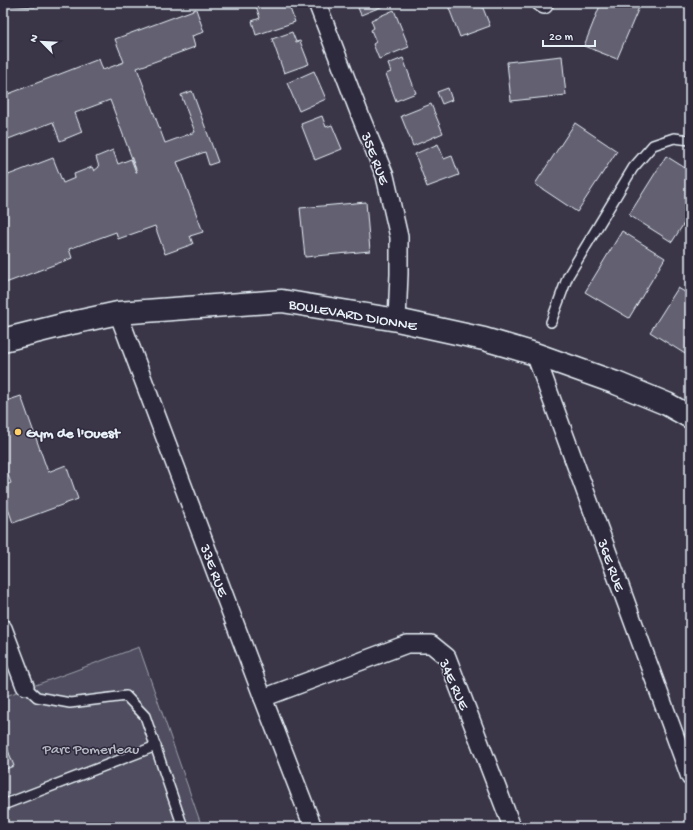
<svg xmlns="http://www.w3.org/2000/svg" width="693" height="830" viewBox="0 0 693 830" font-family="'Gochi Hand',sans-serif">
<rect width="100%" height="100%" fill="#3a3648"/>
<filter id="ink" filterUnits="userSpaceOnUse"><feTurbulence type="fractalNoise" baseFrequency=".025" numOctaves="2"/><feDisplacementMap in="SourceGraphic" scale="8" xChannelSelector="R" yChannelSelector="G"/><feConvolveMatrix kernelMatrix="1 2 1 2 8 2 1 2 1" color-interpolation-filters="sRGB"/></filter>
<g filter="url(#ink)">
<!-- green -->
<path fill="#504e5f" stroke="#9ca0ac" d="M 139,647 L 202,827 L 3,827 L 3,697 Z"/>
<!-- building -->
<g fill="#636171" stroke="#e8f1f8">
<path d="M 3,3 L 36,3 L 35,7 L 3,5 Z"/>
<path d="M 255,3 L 288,3 L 295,22 L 256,35 L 252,21 L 260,18 Z"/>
<path d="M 356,3 L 387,3 L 388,4 L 361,15 Z"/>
<path d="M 447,3 L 481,3 L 490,26 L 460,37 Z"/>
<path d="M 601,3 L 635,3 L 640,5 L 617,59 L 584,46 Z"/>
<path d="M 196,9 L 204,32 L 192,36 L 195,47 L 137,68 L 165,143 L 195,132 L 181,95 L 192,91 L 218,162 L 209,165 L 205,152 L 177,162 L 203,232 L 190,236 L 193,244 L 165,254 L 155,226 L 118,239 L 116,232 L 69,249 L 72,258 L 3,284 L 3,177 L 53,158 L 63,183 L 75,178 L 74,174 L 92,167 L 94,171 L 99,167 L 96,157 L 113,150 L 118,164 L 131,159 L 136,172 L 137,172 L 110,100 L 75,113 L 82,132 L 60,141 L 53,122 L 3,141 L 3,96 L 99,59 L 103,70 L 124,62 L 115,39 Z"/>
<path d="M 394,10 L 409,47 L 379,59 L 373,44 L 376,42 L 371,30 L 374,28 L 371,20 Z"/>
<path d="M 292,32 L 296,42 L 300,41 L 309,64 L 284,73 L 272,39 Z"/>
<path d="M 562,56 L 566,95 L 511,101 L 507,62 Z"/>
<path d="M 403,58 L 416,93 L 396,101 L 386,74 L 391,72 L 388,64 Z"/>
<path d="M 314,71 L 326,99 L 299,111 L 287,83 Z"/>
<path d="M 448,88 L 452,100 L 442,104 L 437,92 Z"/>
<path d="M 431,104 L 443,133 L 413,146 L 401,116 Z"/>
<path d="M 322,116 L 326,127 L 332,125 L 342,149 L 315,160 L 301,124 Z"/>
<path d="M 575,123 L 617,151 L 577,212 L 535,184 Z"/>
<path d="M 438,144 L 444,159 L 452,156 L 459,175 L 427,187 L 415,154 Z"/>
<path d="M 666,156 L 690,171 L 690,214 L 672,242 L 629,215 Z"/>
<path d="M 366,202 L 370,251 L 305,257 L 300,208 Z"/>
<path d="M 622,231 L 665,258 L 629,318 L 585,292 Z"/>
<path d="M 678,288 L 690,295 L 690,357 L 650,332 Z"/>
<path d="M 21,396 L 48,472 L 66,465 L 78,499 L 13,523 L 3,494 L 3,486 L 11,483 L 3,462 L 3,402 Z"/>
<path d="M 3,737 L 14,766 L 3,770 Z"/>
</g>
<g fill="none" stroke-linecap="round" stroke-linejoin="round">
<defs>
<g id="service">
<path d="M 551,322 L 568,276 L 633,168 L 653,145 L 674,138 L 690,140"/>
<path d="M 25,686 L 37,697 L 70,703 L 126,696 L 145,716 L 183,827"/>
<path d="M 3,805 L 156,746"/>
</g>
<g id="minor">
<path d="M 317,3 L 362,120 L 385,176 L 399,237 L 399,274 L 397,320"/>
<path d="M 541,3 L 544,5"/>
<path d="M 118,313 L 263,698 L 313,827"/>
<path d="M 535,354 L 690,777"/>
<path d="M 3,628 L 25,686"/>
<path d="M 263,698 L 407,644 L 431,644 L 447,657 L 512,827"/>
</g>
<path id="secondary" d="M 3,340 L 67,324 L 118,313 L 282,301 L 397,320 L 484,339 L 535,354 L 616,383 L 667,404 L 690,417"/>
</defs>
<!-- service casing -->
<use href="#service" stroke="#e8f1f8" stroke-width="12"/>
<!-- minor casing -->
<use href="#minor" stroke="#e8f1f8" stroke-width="20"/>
<!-- secondary casing -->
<use href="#secondary" stroke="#e8f1f8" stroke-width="25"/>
<!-- service -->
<use href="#service" stroke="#2f2a3d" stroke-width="9"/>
<!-- minor -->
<use href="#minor" stroke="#2f2a3d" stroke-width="17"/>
<!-- secondary -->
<use href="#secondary" stroke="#2f2a3d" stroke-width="22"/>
</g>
</g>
<!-- markers -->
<circle fill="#ffd166" stroke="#2f2a3d" stroke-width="1.5" cx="18" cy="432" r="4"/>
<g text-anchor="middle" stroke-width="3" stroke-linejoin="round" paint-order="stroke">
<!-- street labels -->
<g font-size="15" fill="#e8f1f8" stroke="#2f2a3d">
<text transform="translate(376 158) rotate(69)" y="5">35E RUE</text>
<text transform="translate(353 314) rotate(10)" y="5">BOULEVARD DIONNE</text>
<text transform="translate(612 565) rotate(70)" y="5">36E RUE</text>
<text transform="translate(215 570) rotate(69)" y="5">33E RUE</text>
<text transform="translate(455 684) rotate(66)" y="5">34E RUE</text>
</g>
<!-- poi labels -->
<g font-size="15" font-weight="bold" fill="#e8f1f8" stroke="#2f2a3d" text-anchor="start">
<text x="26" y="437">Gym de l'Ouest</text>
</g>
<!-- park labels -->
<g font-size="15" fill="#b3b8c2" stroke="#2f2a3d">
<text x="91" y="753">Parc Pomerleau</text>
</g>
</g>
<!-- margin -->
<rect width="693" height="830" fill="none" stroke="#2f2a3d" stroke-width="16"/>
<rect x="8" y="8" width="677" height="814" fill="none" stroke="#e8f1f8" stroke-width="1.5" filter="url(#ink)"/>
<!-- north arrow -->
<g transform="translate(42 42) rotate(294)" stroke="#2f2a3d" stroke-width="3" paint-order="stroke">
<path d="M0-3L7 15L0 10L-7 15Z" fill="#e8f1f8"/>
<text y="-6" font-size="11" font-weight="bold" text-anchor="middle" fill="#e8f1f8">N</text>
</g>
<!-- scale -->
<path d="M543 40v6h52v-6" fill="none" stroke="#e8f1f8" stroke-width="2"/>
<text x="549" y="40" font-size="12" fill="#e8f1f8" stroke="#2f2a3d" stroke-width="3" paint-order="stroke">20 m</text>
</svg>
